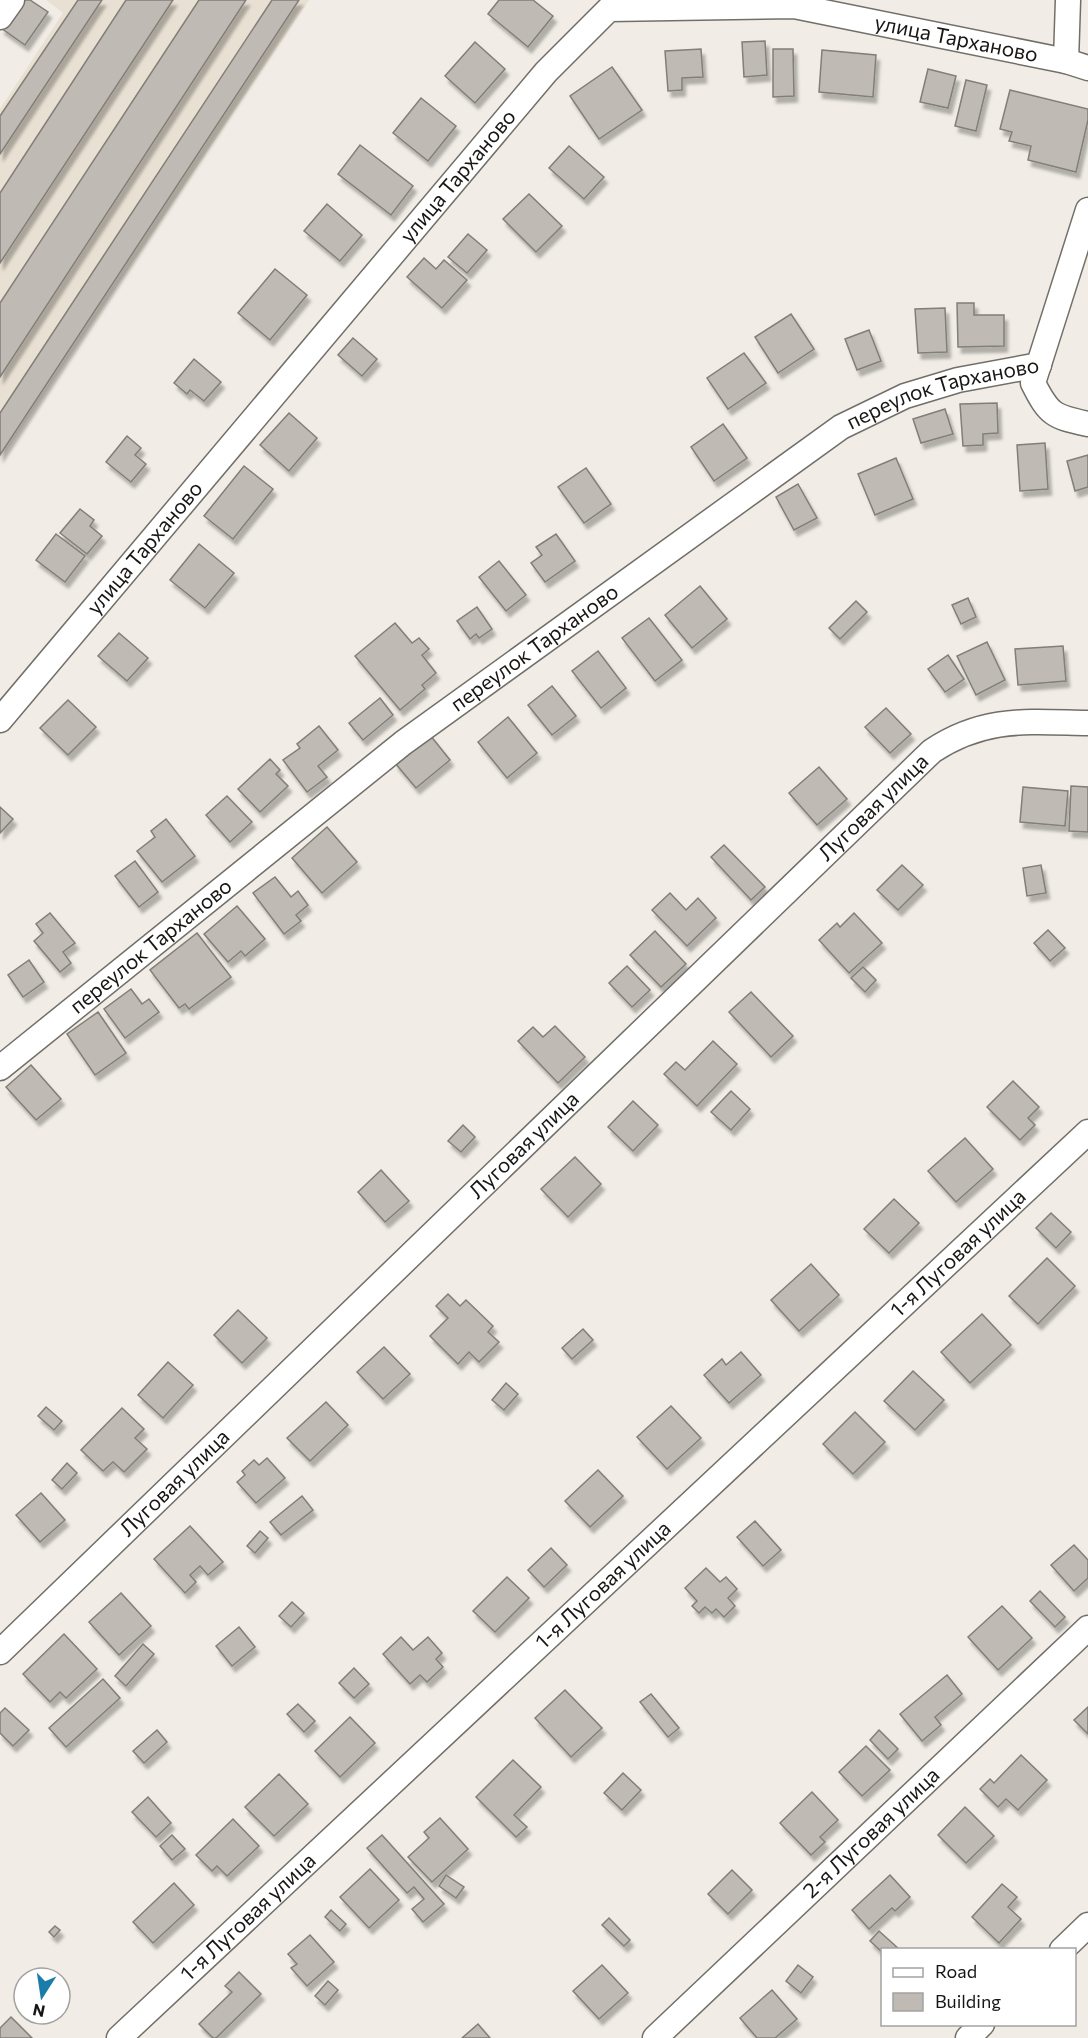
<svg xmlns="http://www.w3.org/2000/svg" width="1088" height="2038" viewBox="0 0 1088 2038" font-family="Commissioner,sans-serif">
<defs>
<filter id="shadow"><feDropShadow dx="3.5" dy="6" stdDeviation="1.5" flood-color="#0004"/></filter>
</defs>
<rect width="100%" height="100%" fill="#f1ede6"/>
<!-- built -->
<path fill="#e8e0d2" d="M 46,0 L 309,0 L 0,460 L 0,109 L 63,13 Z"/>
<!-- building -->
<g fill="#bfbbb4" stroke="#827e78" stroke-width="1.5" filter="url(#shadow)">
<path d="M 20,0 L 30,0 L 48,12 L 25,45 L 1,28 Z"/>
<path d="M 78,0 L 102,0 L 0,154 L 0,116 Z"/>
<path d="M 126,0 L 173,0 L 0,263 L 0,193 Z"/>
<path d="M 199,0 L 246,0 L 0,377 L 0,303 Z"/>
<path d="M 272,0 L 299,0 L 0,455 L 0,413 Z"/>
<path d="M 499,0 L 533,0 L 553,16 L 528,47 L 488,14 Z"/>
<path d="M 765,41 L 767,75 L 744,77 L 742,42 Z"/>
<path d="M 475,42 L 505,69 L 475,103 L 445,76 Z"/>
<path d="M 701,49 L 703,77 L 682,78 L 682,90 L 668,91 L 665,51 Z"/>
<path d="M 773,49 L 793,49 L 794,96 L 773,97 Z"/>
<path d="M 822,50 L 876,55 L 873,97 L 819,92 Z"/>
<path d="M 612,67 L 642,110 L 599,139 L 570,96 Z"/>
<path d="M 928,69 L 956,76 L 948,108 L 920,102 Z"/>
<path d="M 966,80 L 987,85 L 976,131 L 955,126 Z"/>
<path d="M 1010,90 L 1088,109 L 1088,120 L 1076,172 L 1028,160 L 1031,146 L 1009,141 L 1012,132 L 1000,129 Z"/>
<path d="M 421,98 L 456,126 L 428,161 L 393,133 Z"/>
<path d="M 360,145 L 413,186 L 391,215 L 338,174 Z"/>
<path d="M 569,146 L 604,177 L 584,199 L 549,168 Z"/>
<path d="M 529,194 L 562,226 L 536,252 L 503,219 Z"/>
<path d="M 327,204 L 362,235 L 340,261 L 304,231 Z"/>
<path d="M 468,234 L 487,250 L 467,273 L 448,257 Z"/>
<path d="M 424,258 L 436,269 L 444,260 L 467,280 L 442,308 L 407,277 Z"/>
<path d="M 275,269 L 307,295 L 270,340 L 238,313 Z"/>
<path d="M 957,303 L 974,303 L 974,315 L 1004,315 L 1004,346 L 958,347 Z"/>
<path d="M 945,308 L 947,352 L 918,353 L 915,309 Z"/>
<path d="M 791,314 L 814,349 L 778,373 L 755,337 Z"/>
<path d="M 869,330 L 881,361 L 857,370 L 845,339 Z"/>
<path d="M 353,338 L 377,359 L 362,376 L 338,355 Z"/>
<path d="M 744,353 L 766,383 L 728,409 L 707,378 Z"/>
<path d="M 194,359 L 221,382 L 204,401 L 190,390 L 187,394 L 174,383 Z"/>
<path d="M 997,403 L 998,433 L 983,434 L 983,445 L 963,446 L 960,404 Z"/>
<path d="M 945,409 L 953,434 L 921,443 L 913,419 Z"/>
<path d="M 289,413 L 317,438 L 289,471 L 260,445 Z"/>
<path d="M 723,424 L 747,458 L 714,481 L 691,447 Z"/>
<path d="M 127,436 L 141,448 L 135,455 L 146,464 L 131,482 L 106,462 Z"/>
<path d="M 1045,443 L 1048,489 L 1020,491 L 1017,445 Z"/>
<path d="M 1088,455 L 1088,487 L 1075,491 L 1067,461 Z"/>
<path d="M 896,458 L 913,499 L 875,515 L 858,474 Z"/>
<path d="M 244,466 L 273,489 L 233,539 L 204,516 Z"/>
<path d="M 586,468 L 611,504 L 584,523 L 558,487 Z"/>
<path d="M 798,484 L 817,518 L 794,530 L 776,497 Z"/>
<path d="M 80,509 L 94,520 L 90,526 L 102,536 L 87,554 L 60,533 Z"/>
<path d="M 56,534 L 85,556 L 65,582 L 36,560 Z"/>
<path d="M 556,534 L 575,561 L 545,582 L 531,563 L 542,555 L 536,547 Z"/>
<path d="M 199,544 L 234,573 L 205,608 L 170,580 Z"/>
<path d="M 499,561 L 526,595 L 506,611 L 479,577 Z"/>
<path d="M 700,586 L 727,619 L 692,648 L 665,615 Z"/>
<path d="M 968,598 L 976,617 L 961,624 L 952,605 Z"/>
<path d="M 856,601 L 867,612 L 840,639 L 829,628 Z"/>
<path d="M 477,607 L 492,629 L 479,638 L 476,634 L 470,639 L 457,621 Z"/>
<path d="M 649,618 L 682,660 L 655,681 L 622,638 Z"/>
<path d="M 395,623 L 412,643 L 419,638 L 429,649 L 422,655 L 436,673 L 422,685 L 425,689 L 400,710 L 355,656 Z"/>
<path d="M 119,633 L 148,658 L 127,681 L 98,656 Z"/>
<path d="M 987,642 L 1005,680 L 976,695 L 957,656 Z"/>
<path d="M 1063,646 L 1066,681 L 1018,685 L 1015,649 Z"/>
<path d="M 598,651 L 626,688 L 601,708 L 572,671 Z"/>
<path d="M 948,655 L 964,679 L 945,692 L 928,669 Z"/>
<path d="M 552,686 L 576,716 L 552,735 L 528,705 Z"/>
<path d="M 380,698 L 393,715 L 363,740 L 349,723 Z"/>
<path d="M 68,700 L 96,727 L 68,755 L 40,728 Z"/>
<path d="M 886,708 L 911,734 L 890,753 L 865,727 Z"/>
<path d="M 508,717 L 537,753 L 507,778 L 478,742 Z"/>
<path d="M 319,726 L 338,750 L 318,766 L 327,777 L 307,792 L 283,760 L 300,748 L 297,744 Z"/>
<path d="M 430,735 L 450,760 L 416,788 L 395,763 Z"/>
<path d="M 270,759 L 280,770 L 276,774 L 288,786 L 260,812 L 238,789 Z"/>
<path d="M 819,767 L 847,799 L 817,825 L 789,793 Z"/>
<path d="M 1071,786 L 1088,787 L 1088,832 L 1069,831 Z"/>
<path d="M 1023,787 L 1068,791 L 1065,826 L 1020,822 Z"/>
<path d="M 227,796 L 252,822 L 230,842 L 206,815 Z"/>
<path d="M 0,807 L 13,819 L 0,833 Z"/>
<path d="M 166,819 L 195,856 L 162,882 L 137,851 L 155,837 L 151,831 Z"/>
<path d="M 327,827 L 357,862 L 322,893 L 292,858 Z"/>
<path d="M 724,845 L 765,887 L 751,900 L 711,857 Z"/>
<path d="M 135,861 L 158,892 L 139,907 L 115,876 Z"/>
<path d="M 902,865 L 923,885 L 898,910 L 877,890 Z"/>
<path d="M 1041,865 L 1046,893 L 1027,896 L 1023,868 Z"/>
<path d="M 275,877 L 291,897 L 298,891 L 308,905 L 296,915 L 301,921 L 284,934 L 253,893 Z"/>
<path d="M 670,893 L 686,910 L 698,898 L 716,918 L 687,946 L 652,910 Z"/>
<path d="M 237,906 L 265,939 L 245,956 L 241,951 L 228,962 L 204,934 Z"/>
<path d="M 50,913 L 75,943 L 63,952 L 71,963 L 60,972 L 34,941 L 43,933 L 36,924 Z"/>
<path d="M 854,913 L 882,943 L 849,973 L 819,940 L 837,923 L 840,927 Z"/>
<path d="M 1048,930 L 1065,948 L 1050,961 L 1034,943 Z"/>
<path d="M 655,931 L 686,964 L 661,987 L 630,955 Z"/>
<path d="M 197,933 L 231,977 L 189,1009 L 185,1004 L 179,1008 L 150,970 Z"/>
<path d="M 29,960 L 44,982 L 23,997 L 8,975 Z"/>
<path d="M 627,966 L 650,990 L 632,1007 L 609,983 Z"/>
<path d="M 863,967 L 876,980 L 865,992 L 851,978 Z"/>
<path d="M 131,989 L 142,1004 L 149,999 L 159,1012 L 125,1038 L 104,1009 Z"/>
<path d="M 751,992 L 793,1036 L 771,1057 L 729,1012 Z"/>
<path d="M 98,1012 L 126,1053 L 95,1075 L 67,1034 Z"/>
<path d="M 555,1026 L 585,1057 L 558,1083 L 518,1041 L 533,1027 L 543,1037 Z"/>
<path d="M 713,1041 L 737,1064 L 697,1106 L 664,1074 L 676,1062 L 685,1070 Z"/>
<path d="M 31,1065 L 61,1099 L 36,1120 L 6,1087 Z"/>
<path d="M 1013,1081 L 1039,1107 L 1028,1118 L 1035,1125 L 1020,1140 L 987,1107 Z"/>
<path d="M 731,1091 L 750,1109 L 731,1130 L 711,1112 Z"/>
<path d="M 633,1101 L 658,1125 L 633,1151 L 608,1127 Z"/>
<path d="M 463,1125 L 475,1137 L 461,1152 L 448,1141 Z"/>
<path d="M 965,1138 L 993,1169 L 956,1202 L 928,1171 Z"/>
<path d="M 575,1157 L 601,1184 L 568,1217 L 541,1189 Z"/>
<path d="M 381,1170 L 409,1201 L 385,1222 L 358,1192 Z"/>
<path d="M 894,1199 L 919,1223 L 889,1253 L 864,1229 Z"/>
<path d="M 1051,1213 L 1071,1232 L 1056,1248 L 1036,1228 Z"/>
<path d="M 1047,1258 L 1075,1286 L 1038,1324 L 1009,1296 Z"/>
<path d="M 811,1264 L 839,1295 L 799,1331 L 771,1300 Z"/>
<path d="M 448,1294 L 460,1306 L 466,1300 L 493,1326 L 488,1332 L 499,1342 L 479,1362 L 469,1352 L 458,1364 L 430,1336 L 448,1318 L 436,1306 Z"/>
<path d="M 238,1310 L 267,1338 L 242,1363 L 214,1335 Z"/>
<path d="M 982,1314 L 1011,1345 L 970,1383 L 941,1352 Z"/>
<path d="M 583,1329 L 593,1340 L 572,1359 L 562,1348 Z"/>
<path d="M 384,1347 L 410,1374 L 383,1399 L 357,1372 Z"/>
<path d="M 741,1352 L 761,1375 L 729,1403 L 704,1375 L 722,1359 L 726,1365 Z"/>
<path d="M 168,1362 L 193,1385 L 163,1418 L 138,1395 Z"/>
<path d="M 913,1371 L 944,1400 L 915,1430 L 884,1401 Z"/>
<path d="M 506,1383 L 518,1394 L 504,1410 L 492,1400 Z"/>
<path d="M 326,1402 L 348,1425 L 310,1461 L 287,1438 Z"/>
<path d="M 671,1406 L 701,1438 L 667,1469 L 637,1437 Z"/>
<path d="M 46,1407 L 62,1421 L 54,1430 L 38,1416 Z"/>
<path d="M 122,1408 L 144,1429 L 135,1438 L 147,1449 L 124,1472 L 113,1462 L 103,1471 L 81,1450 Z"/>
<path d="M 855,1412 L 885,1442 L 853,1474 L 823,1444 Z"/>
<path d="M 267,1458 L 285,1478 L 256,1503 L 237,1482 L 245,1475 L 242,1471 L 254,1460 L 259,1465 Z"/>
<path d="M 67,1463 L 77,1473 L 62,1489 L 52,1480 Z"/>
<path d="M 598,1470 L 623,1496 L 590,1527 L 565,1501 Z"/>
<path d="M 41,1493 L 65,1520 L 40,1542 L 16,1515 Z"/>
<path d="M 302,1496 L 313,1510 L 281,1535 L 270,1522 Z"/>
<path d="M 755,1521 L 781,1550 L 763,1566 L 737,1537 Z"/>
<path d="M 190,1526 L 223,1562 L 208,1575 L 200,1566 L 190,1575 L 196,1582 L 185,1593 L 154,1559 Z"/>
<path d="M 260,1531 L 268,1538 L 255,1553 L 247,1546 Z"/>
<path d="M 1074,1545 L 1088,1560 L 1088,1578 L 1074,1591 L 1051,1565 Z"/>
<path d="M 551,1548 L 567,1565 L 544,1587 L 528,1570 Z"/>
<path d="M 706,1568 L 720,1582 L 726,1577 L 737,1589 L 728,1598 L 735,1606 L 724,1617 L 716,1609 L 712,1613 L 705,1607 L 699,1613 L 692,1606 L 697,1601 L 685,1588 Z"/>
<path d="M 507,1577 L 529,1598 L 495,1632 L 473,1611 Z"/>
<path d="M 1040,1591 L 1065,1617 L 1055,1627 L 1030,1601 Z"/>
<path d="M 121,1593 L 151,1626 L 119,1655 L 89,1622 Z"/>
<path d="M 292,1602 L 304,1613 L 291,1627 L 279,1616 Z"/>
<path d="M 1002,1606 L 1032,1638 L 998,1670 L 968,1637 Z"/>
<path d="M 239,1627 L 255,1647 L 232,1666 L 216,1646 Z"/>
<path d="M 64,1634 L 97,1669 L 66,1698 L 60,1692 L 50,1702 L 23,1674 Z"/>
<path d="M 401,1637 L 413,1650 L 428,1637 L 442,1653 L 436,1659 L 443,1667 L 427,1682 L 420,1675 L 410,1684 L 383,1654 Z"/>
<path d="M 143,1644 L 154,1654 L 126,1686 L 115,1676 Z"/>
<path d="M 354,1668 L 369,1684 L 354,1698 L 339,1683 Z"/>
<path d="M 947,1675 L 962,1694 L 935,1717 L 941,1725 L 922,1741 L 900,1714 Z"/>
<path d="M 103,1679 L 120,1698 L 66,1747 L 49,1728 Z"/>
<path d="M 565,1690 L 602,1728 L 571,1757 L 535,1718 Z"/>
<path d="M 651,1694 L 679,1728 L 668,1737 L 640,1702 Z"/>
<path d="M 298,1704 L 315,1721 L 304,1732 L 287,1714 Z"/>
<path d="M 1088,1707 L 1088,1734 L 1074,1720 Z"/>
<path d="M 5,1708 L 29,1730 L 13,1746 L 0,1733 L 0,1713 Z"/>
<path d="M 350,1717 L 375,1743 L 340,1777 L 315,1751 Z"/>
<path d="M 157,1730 L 167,1742 L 144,1763 L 133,1751 Z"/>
<path d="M 879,1730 L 898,1749 L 888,1759 L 870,1740 Z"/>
<path d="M 866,1746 L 890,1770 L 862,1796 L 839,1772 Z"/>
<path d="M 1021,1755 L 1047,1780 L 1018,1810 L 1006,1799 L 998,1807 L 980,1789 L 990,1779 L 994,1783 Z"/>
<path d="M 513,1760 L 541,1787 L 514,1815 L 527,1827 L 516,1837 L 476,1797 Z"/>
<path d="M 623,1773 L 641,1790 L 622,1810 L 604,1793 Z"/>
<path d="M 279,1774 L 308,1804 L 274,1836 L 245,1807 Z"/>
<path d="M 812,1792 L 838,1820 L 820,1837 L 825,1842 L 811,1855 L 780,1823 Z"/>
<path d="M 148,1797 L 171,1823 L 156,1837 L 132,1812 Z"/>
<path d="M 965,1807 L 994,1836 L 966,1863 L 938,1835 Z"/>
<path d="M 440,1818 L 468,1849 L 432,1882 L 408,1857 L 429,1838 L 424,1832 Z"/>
<path d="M 233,1819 L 259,1846 L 227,1876 L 217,1866 L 212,1871 L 196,1855 Z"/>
<path d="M 172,1835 L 185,1849 L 172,1860 L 160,1846 Z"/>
<path d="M 382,1835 L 444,1904 L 423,1922 L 412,1909 L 424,1899 L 414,1887 L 407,1893 L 367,1848 Z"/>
<path d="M 370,1869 L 399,1900 L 369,1928 L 340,1897 Z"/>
<path d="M 732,1870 L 752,1890 L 728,1914 L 708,1894 Z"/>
<path d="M 446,1875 L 464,1887 L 456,1898 L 439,1886 Z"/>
<path d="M 890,1875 L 910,1897 L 895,1911 L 892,1908 L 869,1929 L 852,1910 Z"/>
<path d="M 174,1883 L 194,1905 L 153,1943 L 133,1922 Z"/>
<path d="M 1002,1884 L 1017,1897 L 1008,1907 L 1021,1919 L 999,1943 L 972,1917 Z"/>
<path d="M 331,1910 L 346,1924 L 340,1931 L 325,1917 Z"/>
<path d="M 609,1918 L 630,1940 L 624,1946 L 602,1925 Z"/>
<path d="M 55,1926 L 60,1930 L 54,1937 L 49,1932 Z"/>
<path d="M 879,1931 L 900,1950 L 882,1950 L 882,1952 L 870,1941 Z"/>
<path d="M 310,1935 L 334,1962 L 307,1986 L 291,1968 L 297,1964 L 288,1954 Z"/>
<path d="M 602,1965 L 628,1993 L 599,2019 L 573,1991 Z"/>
<path d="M 798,1965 L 813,1977 L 801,1993 L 786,1981 Z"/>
<path d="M 35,1970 L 45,1978 L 34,1978 L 31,1976 Z"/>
<path d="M 239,1972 L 261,1994 L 216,2038 L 213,2038 L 199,2024 L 232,1992 L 225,1986 Z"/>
<path d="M 328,1981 L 338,1990 L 325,2005 L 315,1996 Z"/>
<path d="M 772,1990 L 797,2019 L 775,2038 L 757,2038 L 740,2018 Z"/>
<path d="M 11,2017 L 32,2038 L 0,2038 L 0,2028 Z"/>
<path d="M 478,2024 L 490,2038 L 462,2038 Z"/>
</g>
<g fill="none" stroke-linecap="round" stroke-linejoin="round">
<defs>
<g id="street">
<path d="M 0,17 L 12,0"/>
<path d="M 1066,61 L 1068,0"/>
<path d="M 1088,210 L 1033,383 C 1049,415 1054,417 1088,424"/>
<path id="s1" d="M 0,720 L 546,72 L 609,9 L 794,6 L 1066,61 L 1088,68"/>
<path id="s2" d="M 0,1068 L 403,743 L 841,427 L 905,396 L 958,380 L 1039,365"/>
<path id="s3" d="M 0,1652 L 932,751 C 985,716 1028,722 1088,723"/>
<path d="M 1062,1950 L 1088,1925"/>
<path id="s4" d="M 119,2038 L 1088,1132"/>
<path id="s5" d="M 655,2038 L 1088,1628"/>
<path d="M 968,2038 L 982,2024"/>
</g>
</defs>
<!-- street casing -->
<use href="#street" stroke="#726f69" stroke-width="27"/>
<!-- street -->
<use href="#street" stroke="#fff" stroke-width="24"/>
</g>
<g text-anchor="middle" stroke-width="6" stroke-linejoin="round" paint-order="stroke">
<!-- street labels -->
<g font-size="21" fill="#181614" stroke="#fff">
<text dy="7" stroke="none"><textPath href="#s1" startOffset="1287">улица Тарханово</textPath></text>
<text dy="7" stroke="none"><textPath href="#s1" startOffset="711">улица Тарханово</textPath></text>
<text dy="7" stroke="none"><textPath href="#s2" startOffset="1166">переулок Тарханово</textPath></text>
<text dy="7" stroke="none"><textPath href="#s1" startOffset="225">улица Тарханово</textPath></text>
<text dy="7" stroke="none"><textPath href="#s2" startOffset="680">переулок Тарханово</textPath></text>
<text dy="7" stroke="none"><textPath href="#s3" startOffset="1215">Луговая улица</textPath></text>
<text dy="7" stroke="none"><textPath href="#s2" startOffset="194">переулок Тарханово</textPath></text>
<text dy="7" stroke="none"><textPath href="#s3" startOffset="729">Луговая улица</textPath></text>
<text dy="7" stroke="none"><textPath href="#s4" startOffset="1149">1-я Луговая улица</textPath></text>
<text dy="7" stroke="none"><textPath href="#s3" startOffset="243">Луговая улица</textPath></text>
<text dy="7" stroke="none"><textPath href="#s4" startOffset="663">1-я Луговая улица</textPath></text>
<text dy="7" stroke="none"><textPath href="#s5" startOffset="298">2-я Луговая улица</textPath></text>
<text dy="7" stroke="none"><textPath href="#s4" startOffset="177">1-я Луговая улица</textPath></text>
</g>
</g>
<!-- legend -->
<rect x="881" y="1948" width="195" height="78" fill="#ffffff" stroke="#a3a2a1" stroke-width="1.5"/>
<rect x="893" y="1968" width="30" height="9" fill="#ffffff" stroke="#a3a2a1" stroke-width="1.5"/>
<text x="935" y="1978" font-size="18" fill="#181614">Road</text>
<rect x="893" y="1993" width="30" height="18" fill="#bfbbb4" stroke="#a3a2a1" stroke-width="1.5"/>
<text x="935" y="2008" font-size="18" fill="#181614">Building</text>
<!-- north arrow -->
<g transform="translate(42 1996) rotate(192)"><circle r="28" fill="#ffffff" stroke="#a3a2a1" stroke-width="1.5"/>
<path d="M0-4.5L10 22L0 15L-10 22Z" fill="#1a7ca8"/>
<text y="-9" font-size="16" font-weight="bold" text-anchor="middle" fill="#181614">N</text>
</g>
</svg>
